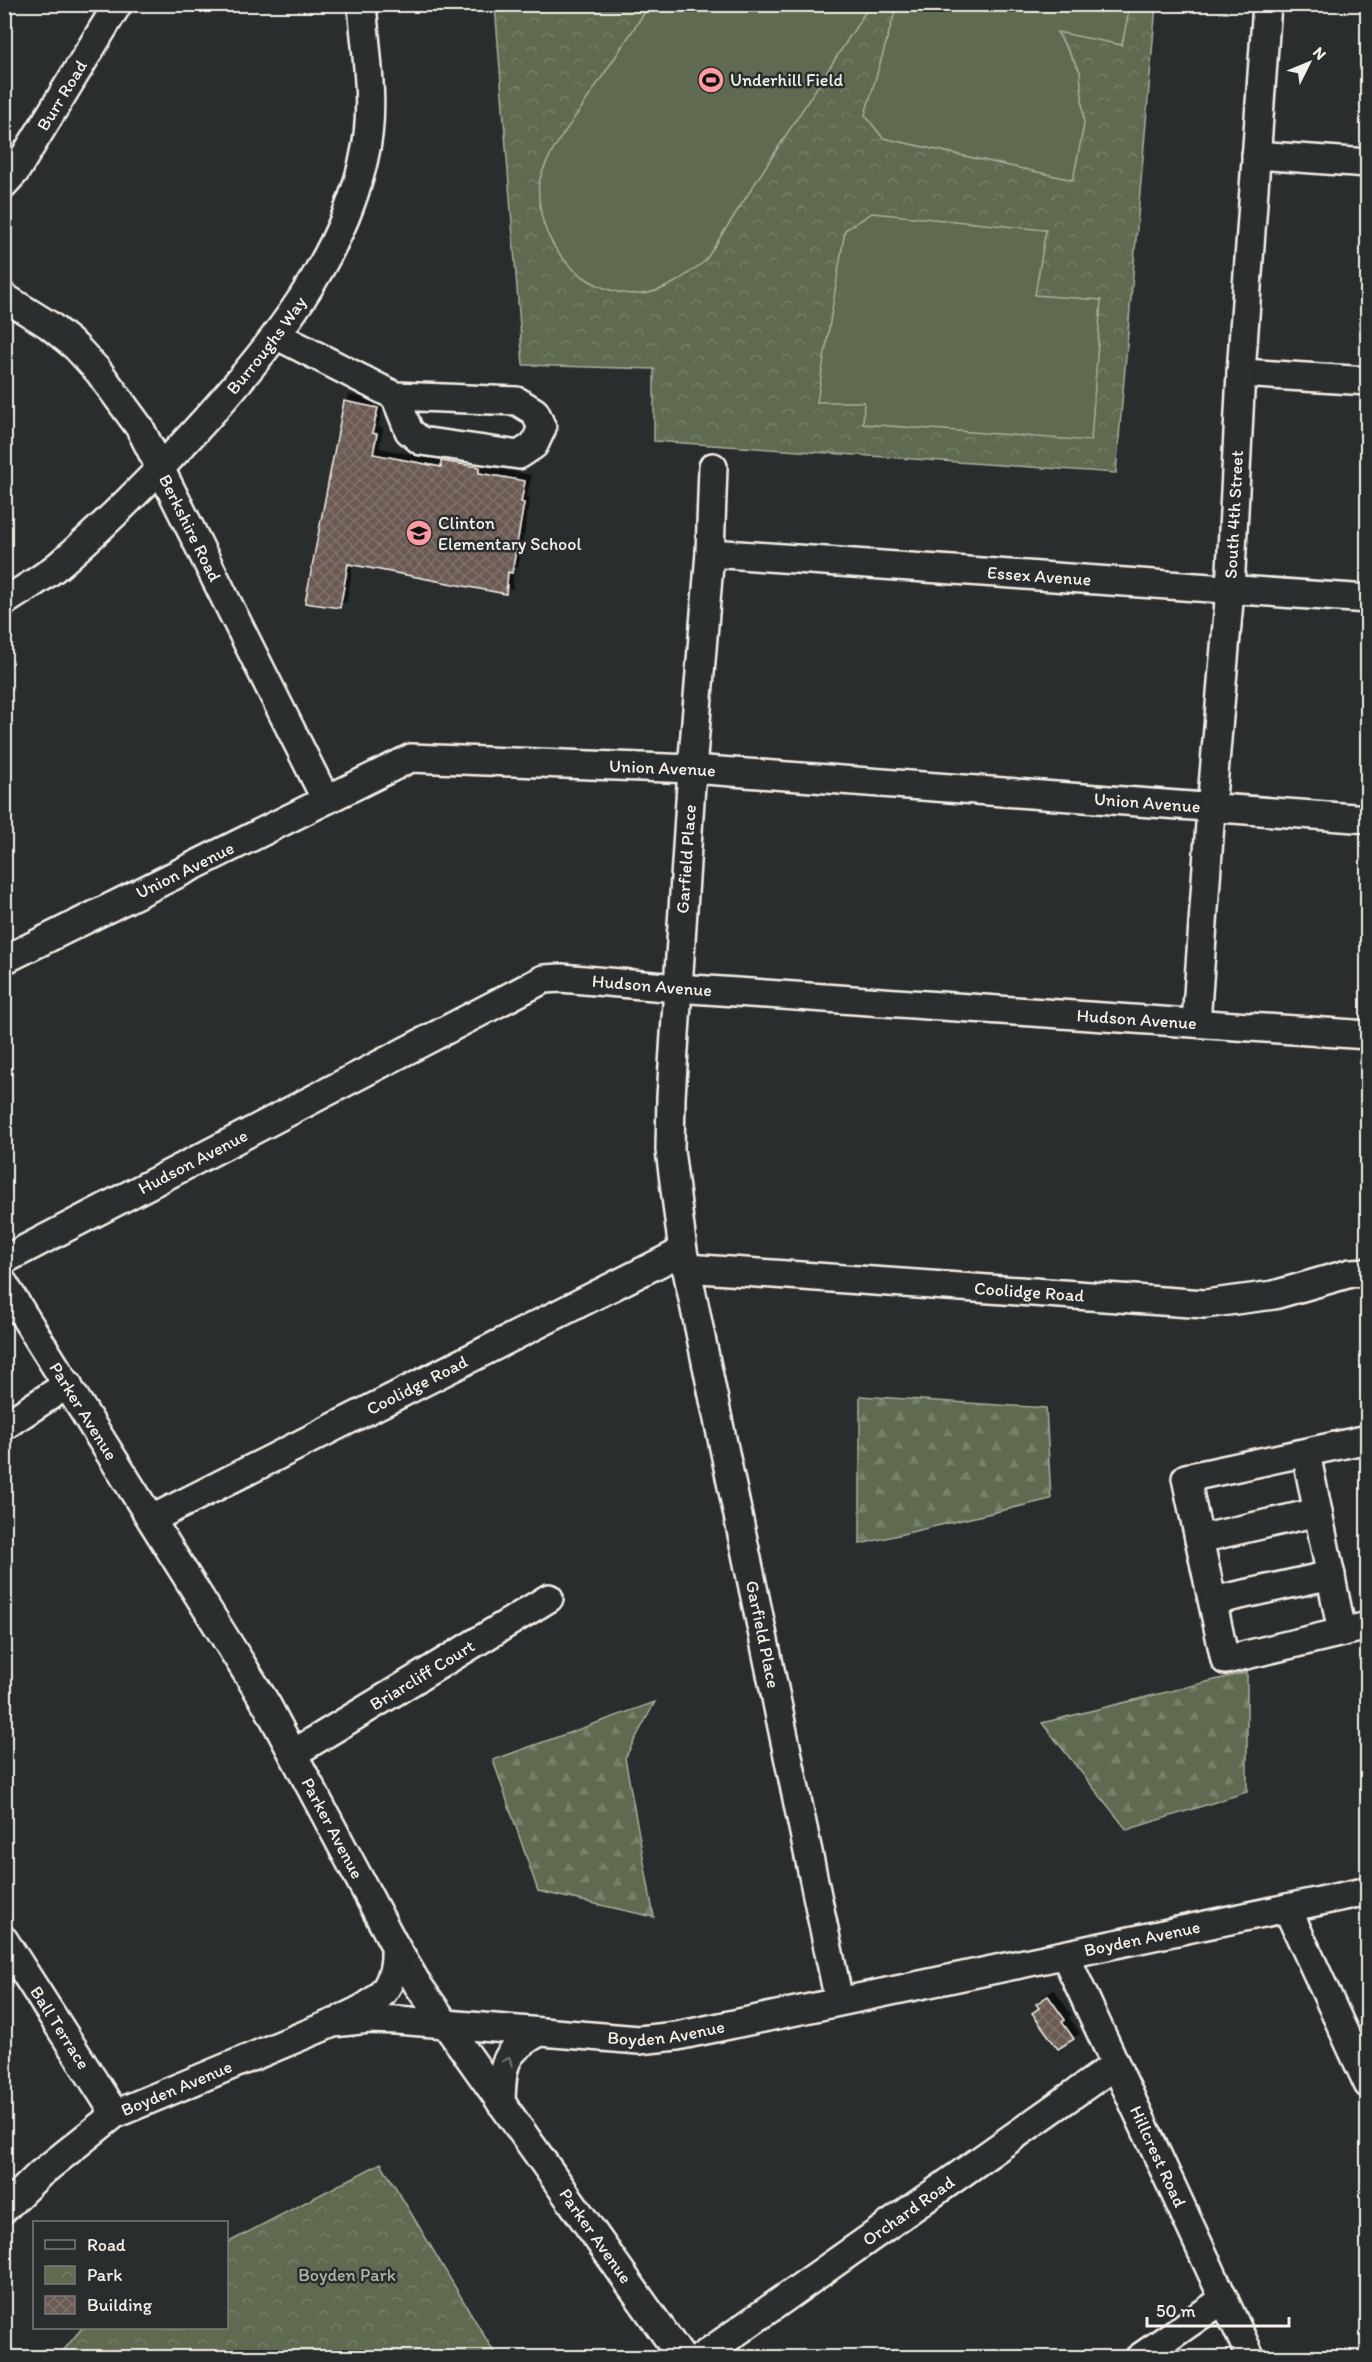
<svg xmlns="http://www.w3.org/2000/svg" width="1372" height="2362" viewBox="0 0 1372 2362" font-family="Itim,sans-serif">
<defs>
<pattern id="forest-firs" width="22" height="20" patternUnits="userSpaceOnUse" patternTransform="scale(1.5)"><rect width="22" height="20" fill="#5f6a51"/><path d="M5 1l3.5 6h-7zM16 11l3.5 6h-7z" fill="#77806a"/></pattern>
<pattern id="park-crowns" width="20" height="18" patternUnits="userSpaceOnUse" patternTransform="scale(1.5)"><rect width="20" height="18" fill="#5f6a51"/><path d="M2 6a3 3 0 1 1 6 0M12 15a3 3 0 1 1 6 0" fill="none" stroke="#77806a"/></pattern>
<pattern id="building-cross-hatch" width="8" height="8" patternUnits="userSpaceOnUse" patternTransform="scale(1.5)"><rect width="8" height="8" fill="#6b5a53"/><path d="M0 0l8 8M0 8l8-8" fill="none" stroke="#81726c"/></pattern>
<filter id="shadow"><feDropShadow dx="5.5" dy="-5.5" stdDeviation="0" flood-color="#0009"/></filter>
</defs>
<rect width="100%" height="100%" fill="#2a2d2e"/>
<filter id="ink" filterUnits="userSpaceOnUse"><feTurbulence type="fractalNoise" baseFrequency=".0167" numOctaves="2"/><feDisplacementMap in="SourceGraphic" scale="12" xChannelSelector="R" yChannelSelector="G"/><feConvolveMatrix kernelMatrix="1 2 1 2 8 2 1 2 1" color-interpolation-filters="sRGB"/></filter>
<g filter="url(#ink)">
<!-- forest -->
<g fill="url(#forest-firs)" stroke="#aaae9c" stroke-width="1.5">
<path d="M 860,1396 L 1046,1408 L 1051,1499 L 860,1544 Z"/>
<path d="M 1247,1672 L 1247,1792 L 1127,1830 L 1042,1723 Z"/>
<path d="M 655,1702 L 625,1758 L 654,1917 L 538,1891 L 493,1760 Z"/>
</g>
<!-- park -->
<g fill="url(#park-crowns)" stroke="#aaae9c" stroke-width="1.5">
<path d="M 495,5 L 1156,5 L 1116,473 L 654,441 L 654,369 L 523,365 Z"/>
<path d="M 381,2163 L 497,2357 L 58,2357 L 82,2328 L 226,2328 L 227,2243 Z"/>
</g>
<!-- garden -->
<g fill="#5f6a51" stroke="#aaae9c" stroke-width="1.5">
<path d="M 650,4 L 870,5 L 705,261 C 687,275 664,293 640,294 C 591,296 545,255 540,206 C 539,198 537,186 540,179 C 549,151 568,128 584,104 C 606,71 628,38 650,4 Z"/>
<path d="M 897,5 L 1130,5 L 1122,45 L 1057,32 L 1080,71 L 1084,125 L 1073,180 L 883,138 L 865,115 Z"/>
<path d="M 872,213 L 1046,230 L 1035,295 L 1101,300 L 1091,441 L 863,424 L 864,402 L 817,402 L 845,230 Z"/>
</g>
<!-- building -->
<g fill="url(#building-cross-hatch)" stroke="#f4f1e8" stroke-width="1.5" filter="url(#shadow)">
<path d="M 344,401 L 378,408 L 372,433 L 377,434 L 373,454 L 441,467 L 441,461 L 479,467 L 479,473 L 525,481 L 521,502 L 524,503 L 512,573 L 508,572 L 506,594 L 348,564 L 340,608 L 305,603 Z"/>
<path d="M 1048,1996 L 1065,2020 L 1062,2022 L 1074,2039 L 1058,2049 L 1032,2013 L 1039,2008 L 1036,2004 Z"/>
</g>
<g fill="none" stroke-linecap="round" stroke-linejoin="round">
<defs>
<g id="minor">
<path d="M 1256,155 L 1368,163"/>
<path id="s1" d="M 4,184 L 15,172 L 118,4"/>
<path id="s2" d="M 4,297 L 49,325 L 76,347 L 99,372 L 140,428 L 326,800"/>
<path d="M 276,335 L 395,396 L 517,401 L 535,412 L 542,428 L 534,445 L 519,455 L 421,441 L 409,431 L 395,396"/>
<path d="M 1241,373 L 1368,381"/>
<path id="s3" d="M 713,467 L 710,553 L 692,769 L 671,1097 L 670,1150 L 683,1251 L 839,2001"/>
<path id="s4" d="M 710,553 L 1368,599"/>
<path id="s5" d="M 4,602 C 23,589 44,578 61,563 C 112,519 160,470 206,419 C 273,344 342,259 364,158 C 376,108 366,55 362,4"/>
<path id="s6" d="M 4,960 L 411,758 L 692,769 L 1368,819"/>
<path id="s7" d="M 1196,1023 L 1211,809 L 1230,590 L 1241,373 L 1267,4"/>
<path id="s8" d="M 4,1260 L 544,979 L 561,978 L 677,988 L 1368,1035"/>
<path id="s9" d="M 686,1268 L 1205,1304 L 1274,1295 L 1351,1273 L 1368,1272"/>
<path id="s10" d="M 4,1284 L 267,1705 L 395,1946 L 418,1985 L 682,2358"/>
<path d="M 4,1426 L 68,1384"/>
<path d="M 1368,1439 L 1186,1478 L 1225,1660 L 1368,1626"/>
<path d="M 1306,1453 L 1342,1632"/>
<path id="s11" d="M 152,1519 L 683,1251"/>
<path d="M 1199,1539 L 1318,1512"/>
<path d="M 1213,1601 L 1331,1575"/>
<path id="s12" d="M 294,1753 L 549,1598"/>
<path d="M 1287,1908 L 1368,2084"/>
<path id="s13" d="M 4,1940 L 115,2114"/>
<path id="s14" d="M 1065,1955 L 1251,2358"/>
<path d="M 343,2018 C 379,2003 397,1987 395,1946"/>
<path d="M 501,2103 C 502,2065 503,2052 538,2033"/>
<path id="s15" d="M 4,2209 L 40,2174 L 115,2114 L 333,2023 L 369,2019 L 397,2020 L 639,2040 L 677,2036 L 1368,1891"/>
<path id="s16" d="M 700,2358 L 1115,2065"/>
<path d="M 1139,2358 L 1224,2299"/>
</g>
</defs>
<!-- minor casing -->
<use href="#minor" stroke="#f4f1e8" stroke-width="32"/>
<!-- minor -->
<use href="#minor" stroke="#2a2d2e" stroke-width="27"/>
</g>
<!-- one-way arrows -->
<defs><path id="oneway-chevron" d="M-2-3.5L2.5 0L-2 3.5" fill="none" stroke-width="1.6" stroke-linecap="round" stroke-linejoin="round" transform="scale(1.5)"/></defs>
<use stroke="#71726f" href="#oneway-chevron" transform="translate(508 2061) rotate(-65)"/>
</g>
<!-- icons -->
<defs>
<symbol id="stadium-disc" viewBox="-11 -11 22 22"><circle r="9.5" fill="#ff9aa2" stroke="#2a2d2e"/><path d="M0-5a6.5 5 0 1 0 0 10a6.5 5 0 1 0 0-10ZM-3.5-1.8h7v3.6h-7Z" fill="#111"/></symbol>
<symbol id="school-disc" viewBox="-11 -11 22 22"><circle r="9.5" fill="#ff9aa2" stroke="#2a2d2e"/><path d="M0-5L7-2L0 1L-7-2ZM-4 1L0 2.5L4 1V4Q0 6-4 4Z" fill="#111"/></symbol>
</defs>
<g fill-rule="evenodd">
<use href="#stadium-disc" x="696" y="65" width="30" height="30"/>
<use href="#school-disc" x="404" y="518" width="30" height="30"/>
</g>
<g text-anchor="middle" stroke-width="5" stroke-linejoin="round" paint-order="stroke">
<!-- poi labels -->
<g font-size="18" fill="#f4f1e8" stroke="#2a2d2e" text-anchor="start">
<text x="730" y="86">Underhill Field</text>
<text x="438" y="529">Clinton<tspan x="438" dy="21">Elementary School</tspan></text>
</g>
<!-- street labels -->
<g font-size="18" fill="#f4f1e8" stroke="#2a2d2e">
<text dy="6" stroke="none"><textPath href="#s1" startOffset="106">Burr Road</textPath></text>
<text dy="6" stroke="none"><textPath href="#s5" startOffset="369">Burroughs Way</textPath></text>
<text dy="6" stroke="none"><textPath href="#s7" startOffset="510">South 4th Street</textPath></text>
<text dy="6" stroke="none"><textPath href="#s2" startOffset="303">Berkshire Road</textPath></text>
<text dy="6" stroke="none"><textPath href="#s4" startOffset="330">Essex Avenue</textPath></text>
<text dy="6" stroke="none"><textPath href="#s6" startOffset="706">Union Avenue</textPath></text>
<text dy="6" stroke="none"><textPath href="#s6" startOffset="1192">Union Avenue</textPath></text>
<text transform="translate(686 859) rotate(-86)" y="6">Garfield Place</text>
<text dy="6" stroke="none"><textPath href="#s6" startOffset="202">Union Avenue</textPath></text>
<text dy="6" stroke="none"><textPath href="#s8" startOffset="717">Hudson Avenue</textPath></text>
<text dy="6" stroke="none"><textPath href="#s8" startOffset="1203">Hudson Avenue</textPath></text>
<text dy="6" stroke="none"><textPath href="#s8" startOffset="213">Hudson Avenue</textPath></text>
<text dy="6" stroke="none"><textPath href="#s9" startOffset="344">Coolidge Road</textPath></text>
<text dy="6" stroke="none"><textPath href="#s11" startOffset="297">Coolidge Road</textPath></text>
<text dy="6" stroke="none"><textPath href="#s10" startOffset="150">Parker Avenue</textPath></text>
<text dy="6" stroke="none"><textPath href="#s3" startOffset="1178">Garfield Place</textPath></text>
<text dy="6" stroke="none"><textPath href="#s12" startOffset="150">Briarcliff Court</textPath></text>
<text dy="6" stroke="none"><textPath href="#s10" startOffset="636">Parker Avenue</textPath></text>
<text dy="6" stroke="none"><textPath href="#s15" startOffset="1203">Boyden Avenue</textPath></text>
<text dy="6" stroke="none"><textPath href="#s13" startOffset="104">Ball Terrace</textPath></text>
<text dy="6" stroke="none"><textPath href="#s15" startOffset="717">Boyden Avenue</textPath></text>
<text dy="6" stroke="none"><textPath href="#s15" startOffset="213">Boyden Avenue</textPath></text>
<text dy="6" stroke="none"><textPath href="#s14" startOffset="222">Hillcrest Road</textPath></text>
<text dy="6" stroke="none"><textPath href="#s16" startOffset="255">Orchard Road</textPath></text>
<text dy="6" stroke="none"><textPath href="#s10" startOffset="1122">Parker Avenue</textPath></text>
</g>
<!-- park labels -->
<g font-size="18" fill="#b1b4a4" stroke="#2a2d2e">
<text x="347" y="2281">Boyden Park</text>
</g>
</g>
<!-- margin -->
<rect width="1372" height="2362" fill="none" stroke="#2a2d2e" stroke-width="24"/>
<rect x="12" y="12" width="1348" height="2338" fill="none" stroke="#f4f1e8" stroke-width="2" filter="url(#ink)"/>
<!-- legend -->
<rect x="33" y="2221" width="195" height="108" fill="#2a2d2e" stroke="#7b7b78" stroke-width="1.5"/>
<rect x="45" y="2240" width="30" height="9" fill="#2a2d2e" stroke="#7b7b78" stroke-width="1.5"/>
<text x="87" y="2251" font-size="18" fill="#f4f1e8">Road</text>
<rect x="45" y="2266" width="30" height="18" fill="url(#park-crowns)" stroke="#7b7b78" stroke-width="1.5"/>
<text x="87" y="2281" font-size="18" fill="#f4f1e8">Park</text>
<rect x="45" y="2296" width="30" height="18" fill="url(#building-cross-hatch)" stroke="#7b7b78" stroke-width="1.5"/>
<text x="87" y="2311" font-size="18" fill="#f4f1e8">Building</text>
<!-- north arrow -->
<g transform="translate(1309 63) rotate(47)" stroke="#2a2d2e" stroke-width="4.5" paint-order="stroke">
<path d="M0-4.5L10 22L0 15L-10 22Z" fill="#f4f1e8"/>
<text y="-9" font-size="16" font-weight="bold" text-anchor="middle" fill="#f4f1e8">N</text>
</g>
<!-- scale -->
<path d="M1147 2317v9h142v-9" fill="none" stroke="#f4f1e8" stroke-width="3"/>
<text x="1156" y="2317" font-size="18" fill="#f4f1e8" stroke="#2a2d2e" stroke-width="4.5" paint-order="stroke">50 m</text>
</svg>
